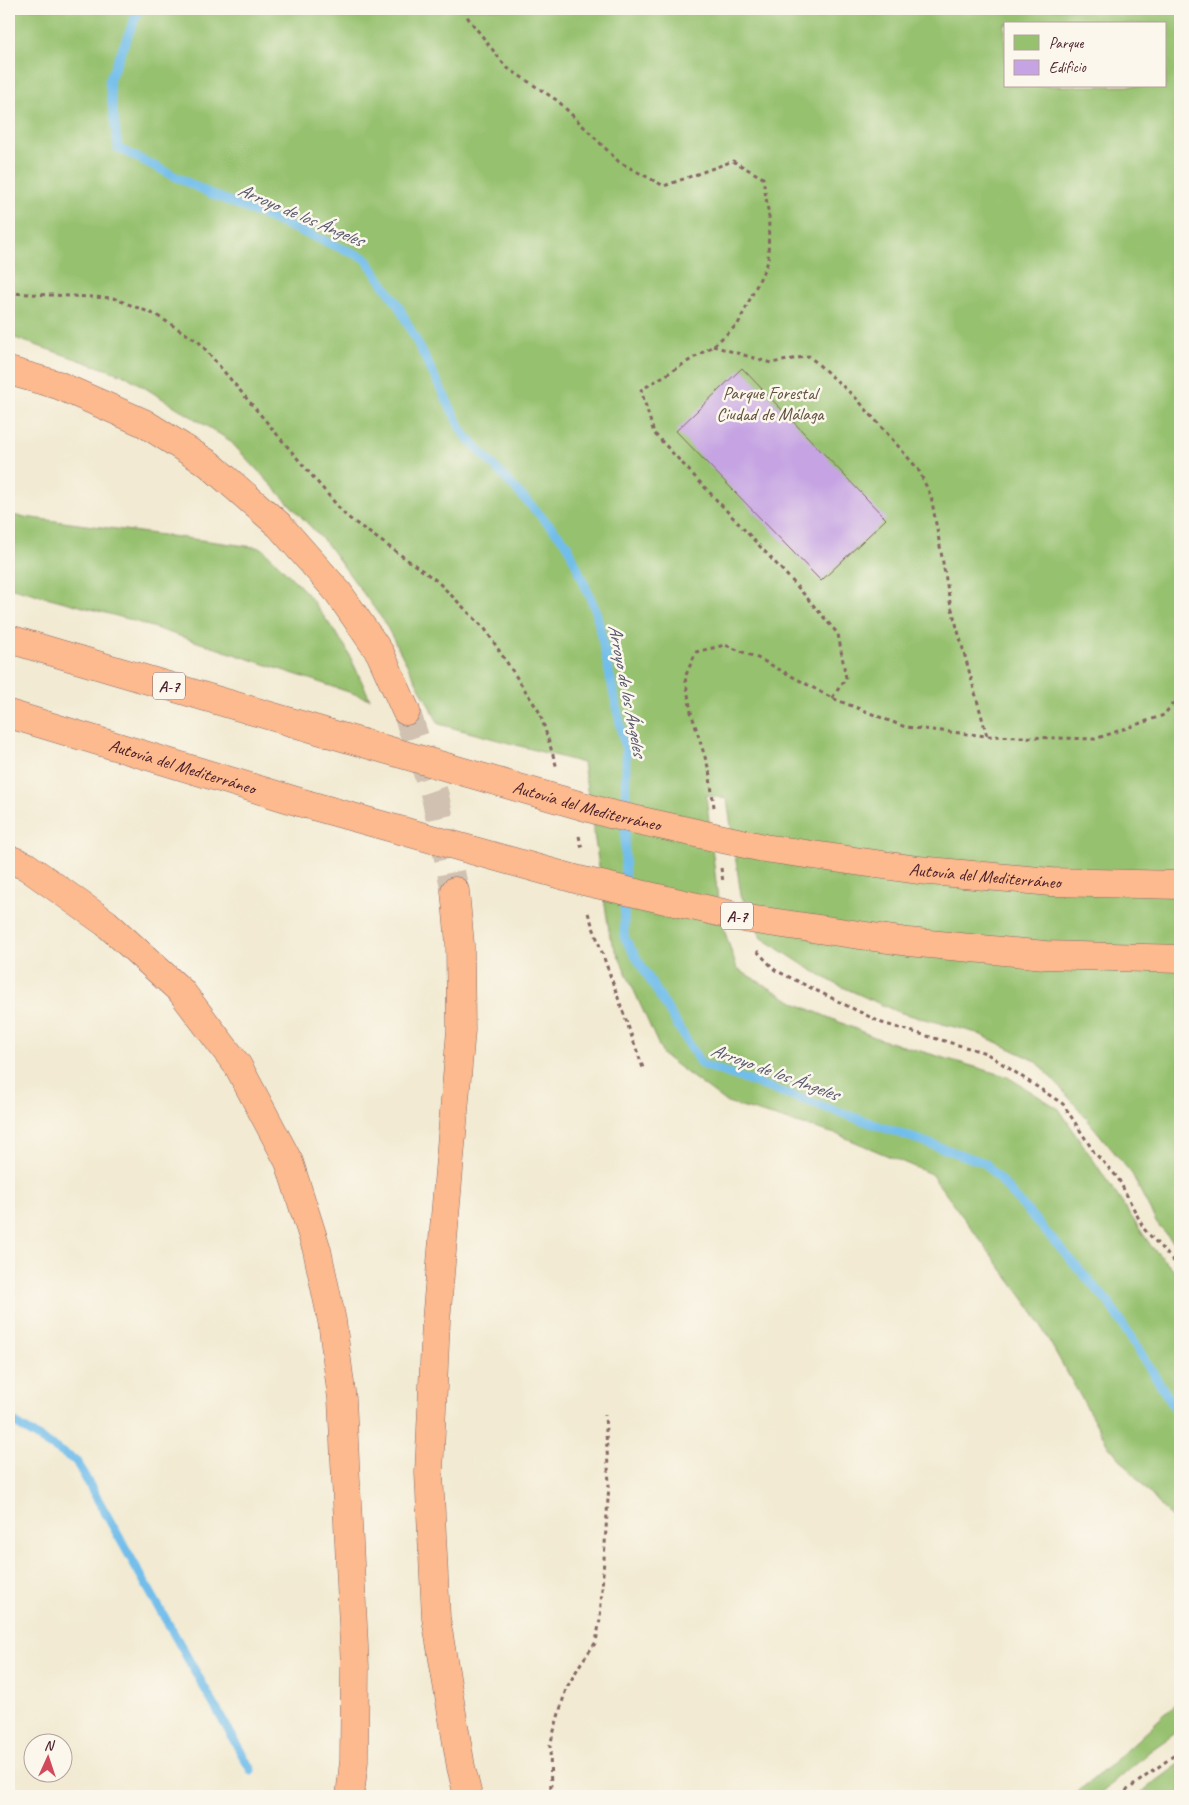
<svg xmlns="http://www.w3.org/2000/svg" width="1189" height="1805" viewBox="0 0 1189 1805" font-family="Caveat,sans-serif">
<rect width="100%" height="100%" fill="#fbf7ec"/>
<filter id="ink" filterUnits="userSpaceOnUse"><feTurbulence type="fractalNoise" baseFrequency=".02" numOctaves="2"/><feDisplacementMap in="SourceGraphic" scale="10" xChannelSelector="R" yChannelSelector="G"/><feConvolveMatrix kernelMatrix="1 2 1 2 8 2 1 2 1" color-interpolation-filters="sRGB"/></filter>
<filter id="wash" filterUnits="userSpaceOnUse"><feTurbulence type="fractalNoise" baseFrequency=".0096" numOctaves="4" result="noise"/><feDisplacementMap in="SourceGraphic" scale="20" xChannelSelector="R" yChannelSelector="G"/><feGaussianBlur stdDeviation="1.12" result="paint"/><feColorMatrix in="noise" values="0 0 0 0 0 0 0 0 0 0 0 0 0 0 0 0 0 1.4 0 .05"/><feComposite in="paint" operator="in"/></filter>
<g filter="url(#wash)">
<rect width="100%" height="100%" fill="#f2ead2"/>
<!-- green -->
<g fill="#96c16e" stroke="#70704c" fill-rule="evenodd">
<path d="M 9,9 L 1180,9 L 1180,1250 L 1157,1224 L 1132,1174 L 1073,1102 L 1036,1061 L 977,1033 L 898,1012 L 836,984 L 805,966 L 762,938 L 741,895 L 727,799 L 706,795 L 720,917 L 737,969 L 797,1004 L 879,1039 L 1006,1076 L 1059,1109 L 1151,1246 L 1180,1277 L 1180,1528 L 1108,1445 L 1030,1307 L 931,1174 L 839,1135 L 727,1103 L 663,1055 L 610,937 L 583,763 L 439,724 L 383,620 L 327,544 L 229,440 L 126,376 L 9,336 ZM 1005,24 L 1165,24 L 1165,86 L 1005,86 Z"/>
<path d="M 9,515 L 262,548 L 307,593 L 345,646 L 370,699 L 128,619 L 9,587 Z"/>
<path d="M 1180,1700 L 1180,1730 L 1150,1751 L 1098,1796 L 1072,1796 L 1108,1767 Z"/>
<path d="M 1180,1764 L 1180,1796 L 1136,1796 L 1178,1765 Z"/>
</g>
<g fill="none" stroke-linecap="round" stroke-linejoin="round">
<!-- stream -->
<g stroke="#72beeb" stroke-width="9">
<path d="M 139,9 L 109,81 L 118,148 L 209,193 L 365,258 L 398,305 L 464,434 L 567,544 L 596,611 L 626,751 L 624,937 L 701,1064 L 985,1163 L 1109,1303 L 1180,1416"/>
<path d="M 9,1419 L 76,1461 L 251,1770"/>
</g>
</g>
<g id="blocks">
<!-- building -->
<path fill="#c6a4e3" d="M 742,368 L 886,519 L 821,581 L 676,431 Z"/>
</g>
</g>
<g filter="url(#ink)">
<use href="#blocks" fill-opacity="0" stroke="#856665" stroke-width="1"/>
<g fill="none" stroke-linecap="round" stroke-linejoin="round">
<!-- highway-tunnel -->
<path stroke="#d0c1b1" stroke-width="28" stroke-dasharray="28 14" stroke-linecap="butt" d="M 406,711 L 435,796 L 455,891"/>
<defs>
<g id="highway">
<path d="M 9,371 L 58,385 L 144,423 L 209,464 L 279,525 L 338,592 L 380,653 L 406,711"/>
<path d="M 9,639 L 328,733"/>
<path id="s1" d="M 9,714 L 306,804"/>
<path d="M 9,859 L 26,866 L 106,923 L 181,991 L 238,1066 L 289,1162 L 317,1250 L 332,1321 L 342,1399 L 355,1667 L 354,1761 L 350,1796"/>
<path d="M 455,891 L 460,944 L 461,1030 L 436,1321 L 429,1473 L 436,1618 L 461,1767 L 468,1796"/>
</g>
</defs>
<!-- highway casing -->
<use href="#highway" stroke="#856665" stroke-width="29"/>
<!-- path -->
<g stroke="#856665" stroke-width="3" stroke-dasharray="4 4" stroke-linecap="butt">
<path d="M 465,9 L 468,18 L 506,67 L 558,101 L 619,162 L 664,186 L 733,161 L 763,178 L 769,217 L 768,262 L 738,324 L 713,346 L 641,390 L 654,433 L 796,585 L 838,634 L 846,678 L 832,698"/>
<path d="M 9,293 L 113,298 L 156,315 L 199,342 L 346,516 L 437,581 L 485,629 L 540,713 L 557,768"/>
<path d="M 713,346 L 771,363 L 809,356 L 857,399 L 918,469 L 931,496 L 950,602 L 987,736"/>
<path d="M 714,807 L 709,770 L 691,712 L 685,677 L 696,652 L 725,645 L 760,659 L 832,698 L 905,727 L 987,736 L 1095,739 L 1164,715 L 1180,694"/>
<path d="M 579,836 L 582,849"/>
<path d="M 721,868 L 723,882"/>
<path d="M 588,913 L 643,1068"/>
<path d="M 757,951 L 775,970 L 882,1023 L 986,1053 L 1063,1104 L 1094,1152 L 1118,1178 L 1144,1229 L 1180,1268"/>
<path d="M 551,1796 L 550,1745 L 566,1689 L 581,1663 L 596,1642 L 600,1619 L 609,1484 L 605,1415"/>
<path d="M 1119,1796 L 1180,1751"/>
</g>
<!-- highway -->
<use href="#highway" stroke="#fcba8e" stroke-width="28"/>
<defs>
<g id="highway-bridge">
<path id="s2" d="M 328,733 L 610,814 L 764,848 L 918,870 L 1051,882 L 1180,885"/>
<path d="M 306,804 L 579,880 L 749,919 L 908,942 L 1045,955 L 1180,959"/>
</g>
</defs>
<!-- highway-bridge casing -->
<use href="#highway-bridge" stroke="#856665" stroke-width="29" stroke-linecap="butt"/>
<!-- highway-bridge -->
<use href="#highway-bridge" stroke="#fcba8e" stroke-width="28"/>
</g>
</g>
<g text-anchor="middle" stroke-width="5" stroke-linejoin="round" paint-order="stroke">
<!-- shield labels -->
<g fill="#fbf7ec" stroke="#7f6065" stroke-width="1">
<rect x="153" y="672.5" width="32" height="27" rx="4"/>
<rect x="721" y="902.5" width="32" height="27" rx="4"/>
</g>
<g font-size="16" font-weight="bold" fill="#4a1f2b">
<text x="169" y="692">A-7</text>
<text x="737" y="922">A-7</text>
</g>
<!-- park labels -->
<g font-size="18" fill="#61503f" stroke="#fbf7ec">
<text x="770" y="399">Parque Forestal<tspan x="770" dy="21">Ciudad de Málaga</tspan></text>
</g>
<!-- street labels -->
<g font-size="18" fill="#4a1f2b" stroke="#fbf7ec">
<text dy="6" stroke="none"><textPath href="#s1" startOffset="181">Autovía del Mediterráneo</textPath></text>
<text dy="6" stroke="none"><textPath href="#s2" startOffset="269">Autovía del Mediterráneo</textPath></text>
<text dy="6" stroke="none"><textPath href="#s2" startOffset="674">Autovía del Mediterráneo</textPath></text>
</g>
<!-- water labels -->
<g font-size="19" font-style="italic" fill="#58576e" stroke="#fbf7ec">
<text transform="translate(301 214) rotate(23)" y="7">Arroyo de los Ángeles</text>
<text transform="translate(628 690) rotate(79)" y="7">Arroyo de los Ángeles</text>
<text transform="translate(775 1071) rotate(20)" y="7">Arroyo de los Ángeles</text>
</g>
</g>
<!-- margin -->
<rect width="1189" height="1805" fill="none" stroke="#fbf7ec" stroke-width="30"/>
<!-- legend -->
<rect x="1004" y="22" width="162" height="65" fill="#fbf7ec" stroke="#b4a19f"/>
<rect x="1014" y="35" width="25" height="15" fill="#96c16e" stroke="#b4a19f"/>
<text x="1049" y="48" font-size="15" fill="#4a1f2b">Parque</text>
<rect x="1014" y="60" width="25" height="15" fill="#c6a4e3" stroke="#b4a19f"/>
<text x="1049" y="72" font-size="15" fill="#4a1f2b">Edificio</text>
<!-- north arrow -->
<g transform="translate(48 1758) rotate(3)"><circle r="24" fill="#fbf7ec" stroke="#b4a19f"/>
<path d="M0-4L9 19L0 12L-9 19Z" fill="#d1495b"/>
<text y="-8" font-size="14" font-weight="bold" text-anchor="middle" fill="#4a1f2b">N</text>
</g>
</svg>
